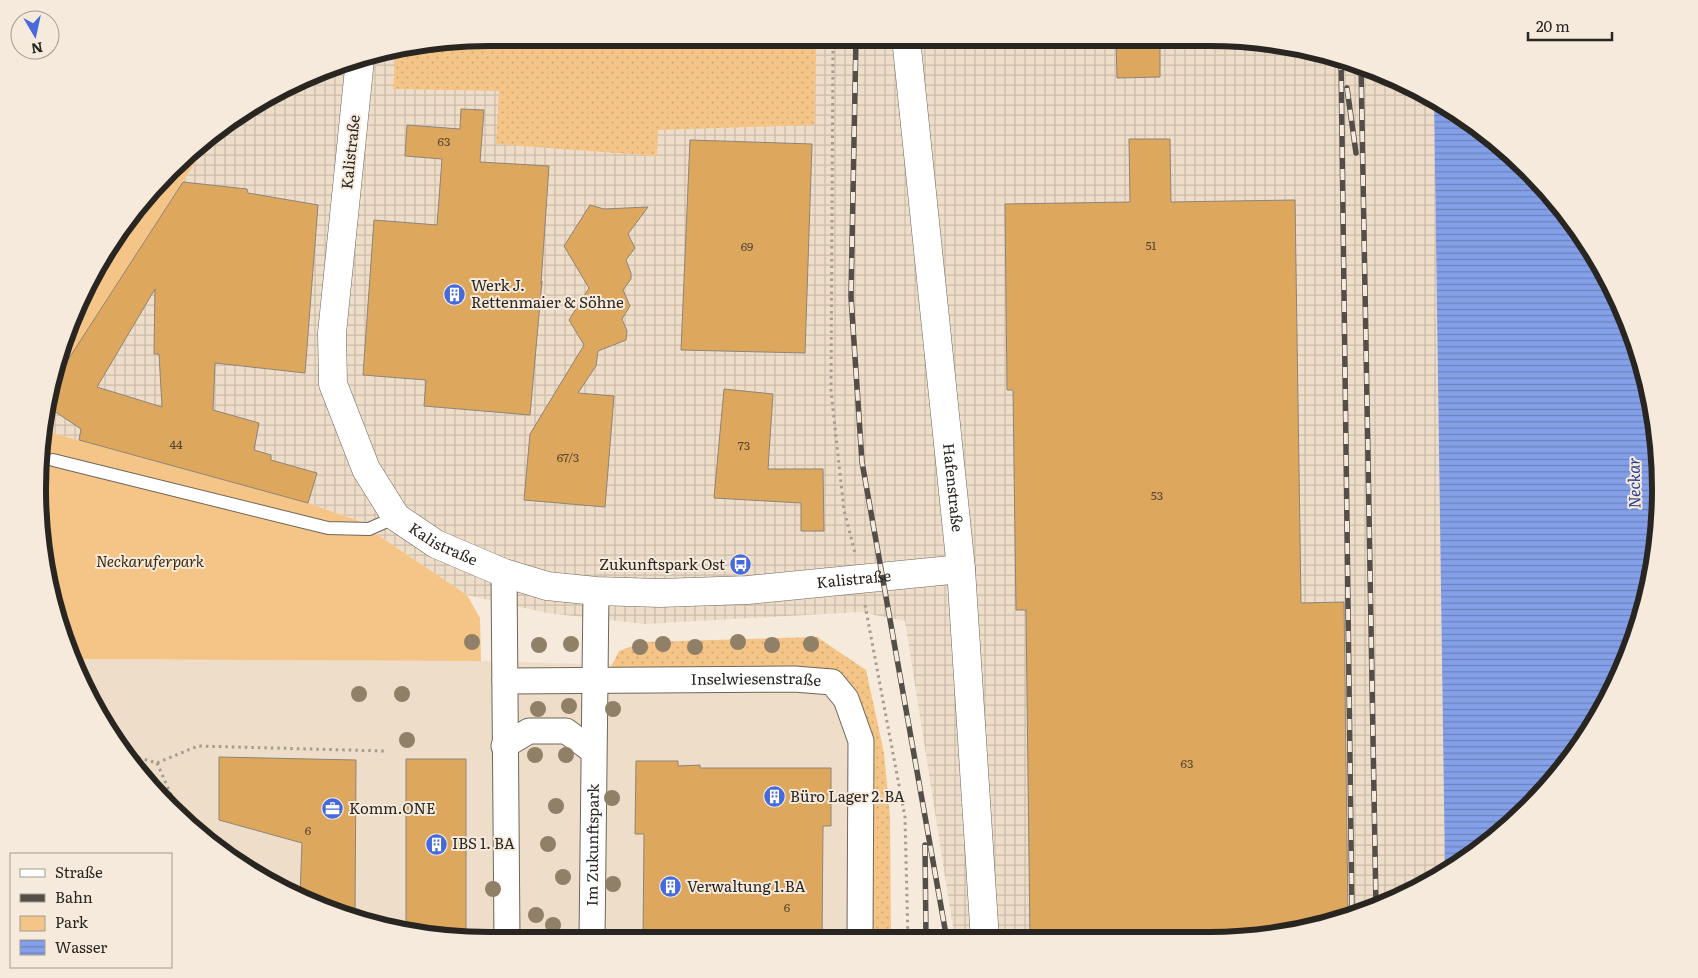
<svg xmlns="http://www.w3.org/2000/svg" width="1698" height="978" viewBox="0 0 1698 978" font-family="Literata,serif">
<defs>
<pattern id="industrial-grid" width="8" height="8" patternUnits="userSpaceOnUse" patternTransform="scale(1.25)"><rect width="8" height="8" fill="#eeddc9"/><path d="M0 4h8M4 0v8" fill="none" stroke="#ccbeac"/></pattern>
<pattern id="grass-dots" width="8" height="8" patternUnits="userSpaceOnUse" patternTransform="scale(1.25)"><rect width="8" height="8" fill="#f4c587"/><path d="M2 2h.1M6 6h.1" fill="none" stroke="#d1a974" stroke-width="1.8" stroke-linecap="round"/></pattern>
<pattern id="water-rules" width="6" height="5" patternUnits="userSpaceOnUse" patternTransform="scale(1.25)"><rect width="6" height="5" fill="#84a0e8"/><path d="M0 2.5h6" fill="none" stroke="#6c82bc"/></pattern>
</defs>
<rect width="100%" height="100%" fill="#f5eadc"/>
<!-- built -->
<path fill="#eeddc9" d="M 75,659 L 481,661 L 833,671 L 852,687 L 869,940 L 459,940 L 344,916 L 238,865 L 131,764 Z"/>
<!-- industrial -->
<path fill="url(#industrial-grid)" d="M 489,38 L 1239,38 L 1354,61 L 1434,101 L 1445,872 L 1435,880 L 1354,917 L 1239,940 L 955,940 L 905,621 L 860,612 L 644,624 L 547,613 L 467,595 L 369,529 L 362,522 L 308,503 L 45,431 L 51,386 L 217,129 L 344,61 Z"/>
<!-- grass -->
<g fill="url(#grass-dots)">
<path d="M 489,38 L 816,38 L 815,125 L 658,130 L 657,156 L 496,144 L 499,91 L 393,89 L 396,53 Z"/>
<path d="M 817,637 L 866,670 L 884,753 L 890,817 L 891,940 L 869,940 L 869,798 L 833,671 L 611,667 L 619,651 L 644,642 Z"/>
</g>
<!-- park -->
<g fill="#f4c587">
<path d="M 217,129 L 51,386 L 53,372 L 114,238 Z"/>
<path d="M 45,431 L 308,503 L 362,522 L 369,529 L 467,595 L 480,618 L 481,661 L 75,659 L 62,634 L 38,489 Z"/>
</g>
<!-- water -->
<path fill="url(#water-rules)" d="M 1434,101 L 1460,113 L 1528,170 L 1584,238 L 1626,316 L 1652,401 L 1660,489 L 1652,577 L 1626,662 L 1585,740 L 1528,808 L 1445,872 Z"/>
<!-- building -->
<g fill="#dda75e" stroke="#8e8477" fill-rule="evenodd">
<path d="M 1116,38 L 1160,38 L 1160,77 L 1117,78 Z"/>
<path d="M 461,109 L 484,110 L 480,162 L 549,166 L 541,284 L 542,281 L 530,415 L 424,406 L 426,380 L 363,375 L 374,220 L 437,225 L 442,159 L 405,156 L 407,125 L 460,129 Z"/>
<path d="M 1129,139 L 1170,139 L 1171,202 L 1295,200 L 1301,603 L 1344,602 L 1348,918 L 1239,940 L 1030,940 L 1026,610 L 1016,610 L 1013,390 L 1007,390 L 1005,204 L 1130,202 Z"/>
<path d="M 690,140 L 812,144 L 805,353 L 681,350 Z"/>
<path d="M 183,182 L 247,189 L 248,193 L 318,205 L 305,373 L 215,363 L 213,410 L 259,423 L 254,450 L 271,455 L 271,460 L 317,473 L 308,503 L 79,440 L 81,429 L 48,407 L 51,386 ZM 155,289 L 154,354 L 159,354 L 162,407 L 97,387 Z"/>
<path d="M 590,205 L 604,209 L 648,207 L 628,234 L 635,248 L 626,260 L 631,273 L 631,279 L 623,290 L 630,306 L 622,319 L 627,331 L 626,340 L 598,351 L 596,366 L 578,393 L 614,396 L 605,507 L 524,500 L 530,434 L 584,345 L 569,320 L 589,288 L 564,246 Z"/>
<path d="M 724,389 L 773,394 L 768,469 L 823,469 L 824,531 L 801,531 L 801,503 L 714,498 Z"/>
<path d="M 219,757 L 356,760 L 355,919 L 344,916 L 300,895 L 302,843 L 219,820 Z"/>
<path d="M 406,759 L 466,759 L 466,931 L 406,929 Z"/>
<path d="M 636,761 L 678,761 L 678,766 L 700,765 L 700,768 L 831,768 L 831,826 L 823,826 L 822,940 L 643,940 L 644,834 L 635,834 Z"/>
</g>
<g fill="none" stroke-linecap="round" stroke-linejoin="round">
<defs>
<path id="lane" d="M 53,460 L 328,528 L 369,529 L 396,517"/>
<g id="street">
<path d="M 504,573 L 507,940"/>
<path id="s1" d="M 505,681 L 794,679 L 832,682 L 846,699 L 861,741 L 860,940"/>
<path d="M 504,746 L 529,731 L 566,731 L 593,751"/>
<path id="s2" d="M 592,940 L 596,591"/>
</g>
<g id="secondary">
<path id="s3" d="M 906,38 L 961,569 L 985,940"/>
<path id="s4" d="M 360,59 L 332,333 L 333,384 L 366,469 L 396,517 L 436,544 L 504,573 L 547,586 L 596,591 L 660,593 L 748,590 L 961,569"/>
</g>
</defs>
<!-- lane casing -->
<use href="#lane" stroke="#6f6659" stroke-width="14"/>
<!-- street casing -->
<use href="#street" stroke="#6f6659" stroke-width="27"/>
<!-- secondary casing -->
<use href="#secondary" stroke="#6f6659" stroke-width="29"/>
<!-- path -->
<g stroke="#a49c91" stroke-width="3" stroke-dasharray="2.5 4" stroke-linecap="butt">
<path d="M 833,38 L 831,391 L 844,510 L 855,553"/>
<path d="M 105,258 L 127,224"/>
<path d="M 40,505 L 48,479"/>
<path d="M 865,605 L 905,817 L 908,940"/>
<path d="M 126,754 L 157,763 L 198,746 L 385,751"/>
<path d="M 157,763 L 172,797 L 171,802"/>
</g>
<!-- lane -->
<use href="#lane" stroke="#fff" stroke-width="12"/>
<!-- street -->
<use href="#street" stroke="#fff" stroke-width="25"/>
<!-- secondary -->
<use href="#secondary" stroke="#fff" stroke-width="28"/>
<defs>
<g id="rail">
<path d="M 856,38 L 851,297 L 862,462 L 947,940"/>
<path d="M 1341,59 L 1352,917"/>
<path d="M 1361,65 L 1376,906"/>
<path d="M 1347,88 L 1356,153"/>
<path d="M 925,845 L 926,940"/>
</g>
</defs>
<!-- rail casing -->
<use href="#rail" stroke="#534e47" stroke-width="5.5"/>
<!-- rail -->
<use href="#rail" stroke="#f5eadc" stroke-width="4" stroke-dasharray="11" stroke-linecap="butt"/>
</g>
<!-- trees -->
<g fill="#918068">
<circle cx="472" cy="642" r="8"/>
<circle cx="738" cy="642" r="8"/>
<circle cx="571" cy="644" r="8"/>
<circle cx="663" cy="644" r="8"/>
<circle cx="811" cy="644" r="8"/>
<circle cx="539" cy="645" r="8"/>
<circle cx="772" cy="645" r="8"/>
<circle cx="640" cy="647" r="8"/>
<circle cx="695" cy="647" r="8"/>
<circle cx="359" cy="694" r="8"/>
<circle cx="402" cy="694" r="8"/>
<circle cx="569" cy="706" r="8"/>
<circle cx="538" cy="709" r="8"/>
<circle cx="613" cy="709" r="8"/>
<circle cx="407" cy="740" r="8"/>
<circle cx="535" cy="755" r="8"/>
<circle cx="566" cy="755" r="8"/>
<circle cx="612" cy="798" r="8"/>
<circle cx="556" cy="806" r="8"/>
<circle cx="548" cy="844" r="8"/>
<circle cx="563" cy="877" r="8"/>
<circle cx="613" cy="884" r="8"/>
<circle cx="493" cy="889" r="8"/>
<circle cx="536" cy="915" r="8"/>
<circle cx="553" cy="925" r="8"/>
</g>
<!-- icons -->
<defs>
<symbol id="building-disc" viewBox="-11 -11 22 22"><circle r="9.5" fill="#466add" stroke="#f5eadc"/><path d="M-4-6H4V6H1V3H-1V6H-4ZM-2.5-4.3h1.7v1.8h-1.7ZM.8-4.3h1.7v1.8H.8ZM-2.5-1h1.7V.8h-1.7ZM.8-1h1.7V.8H.8Z" fill="#fff"/></symbol>
<symbol id="bus-disc" viewBox="-11 -11 22 22"><circle r="9.5" fill="#466add" stroke="#f5eadc"/><path d="M-5-6H5V4H4V6H2V4H-2V6H-4V4H-5ZM-3.5-4V0h7V-4ZM-3.5 1.2v1.5H-2V1.2ZM2 1.2v1.5H3.5V1.2Z" fill="#fff"/></symbol>
<symbol id="office-disc" viewBox="-11 -11 22 22"><circle r="9.5" fill="#466add" stroke="#f5eadc"/><path d="M-6-3h4V-5.5h4V-3h4V5H-6ZM-1-4.5V-3h2v-1.5ZM-6 0V1H6V0Z" fill="#fff"/></symbol>
</defs>
<g fill-rule="evenodd">
<use href="#building-disc" x="442" y="282" width="25" height="25"/>
<use href="#bus-disc" x="728" y="552" width="25" height="25"/>
<use href="#building-disc" x="762" y="784" width="25" height="25"/>
<use href="#office-disc" x="320" y="796" width="25" height="25"/>
<use href="#building-disc" x="424" y="832" width="25" height="25"/>
<use href="#building-disc" x="658" y="874" width="25" height="25"/>
</g>
<g text-anchor="middle" stroke-width="4" stroke-linejoin="round" paint-order="stroke">
<!-- number labels -->
<g font-size="12" fill="#564630">
<text x="444" y="146">63</text>
<text x="1151" y="250">51</text>
<text x="747" y="251">69</text>
<text x="176" y="449">44</text>
<text x="744" y="450">73</text>
<text x="568" y="462">67/3</text>
<text x="1157" y="500">53</text>
<text x="1187" y="768">63</text>
<text x="308" y="835">6</text>
<text x="787" y="912">6</text>
</g>
<!-- street labels -->
<g font-size="15" fill="#292520" stroke="#f5eadc">
<text transform="translate(351 152) rotate(-84)" y="5">Kalistraße</text>
<text dy="5" stroke="none"><textPath href="#s3" startOffset="452">Hafenstraße</textPath></text>
<text dy="5" stroke="none"><textPath href="#s4" startOffset="529">Kalistraße</textPath></text>
<text dy="5" stroke="none"><textPath href="#s4" startOffset="949">Kalistraße</textPath></text>
<text dy="5" stroke="none"><textPath href="#s1" startOffset="251">Inselwiesenstraße</textPath></text>
<text dy="5" stroke="none"><textPath href="#s2" startOffset="95">Im Zukunftspark</textPath></text>
</g>
<!-- poi labels -->
<g font-size="15" fill="#292520" stroke="#f5eadc" text-anchor="start">
<text x="471" y="291">Werk J.<tspan x="471" dy="17">Rettenmaier &amp; Söhne</tspan></text>
<text x="725" y="570" text-anchor="end">Zukunftspark Ost</text>
<text x="790" y="802">Büro Lager 2.BA</text>
<text x="349" y="814">Komm.ONE</text>
<text x="452" y="849">IBS 1. BA</text>
<text x="687" y="892">Verwaltung 1.BA</text>
</g>
<!-- park labels -->
<g font-size="15" font-style="italic" fill="#402a09" stroke="#f5eadc">
<text x="150" y="567">Neckaruferpark</text>
</g>
<!-- water labels -->
<g font-size="16" font-style="italic" fill="#273f92" stroke="#f5eadc">
<text transform="translate(1634 483) rotate(-91)" y="6">Neckar</text>
</g>
</g>
<!-- crop -->
<path d="M0 0H1698V978H0ZM489 46H1209A443 443 0 0 1 1652 489V489A443 443 0 0 1 1209 932H489A443 443 0 0 1 46 489V489A443 443 0 0 1 489 46Z" fill="#f5eadc" fill-rule="evenodd"/>
<path fill="none" stroke="#292520" stroke-width="6" d="M489 46H1209A443 443 0 0 1 1652 489V489A443 443 0 0 1 1209 932H489A443 443 0 0 1 46 489V489A443 443 0 0 1 489 46Z"/>
<!-- legend -->
<rect x="10" y="853" width="162" height="115" fill="#f5eadc" stroke="#a39b91"/>
<rect x="20" y="869" width="25" height="8" fill="#ffffff" stroke="#a39b91"/>
<text x="55" y="878" font-size="15" fill="#292520">Straße</text>
<rect x="20" y="894" width="25" height="8" fill="#534e47" stroke="#a39b91"/>
<text x="55" y="903" font-size="15" fill="#292520">Bahn</text>
<rect x="20" y="916" width="25" height="15" fill="#f4c587" stroke="#a39b91"/>
<text x="55" y="928" font-size="15" fill="#292520">Park</text>
<rect x="20" y="940" width="25" height="15" fill="url(#water-rules)" stroke="#a39b91"/>
<text x="55" y="953" font-size="15" fill="#292520">Wasser</text>
<!-- north arrow -->
<g transform="translate(35 35) rotate(171)"><circle r="24" fill="#f5eadc" stroke="#a39b91"/>
<path d="M0-4L9 19L0 12L-9 19Z" fill="#466add"/>
<text y="-8" font-size="14" font-weight="bold" text-anchor="middle" fill="#292520">N</text>
</g>
<!-- scale -->
<path d="M1528 32v8h84v-8" fill="none" stroke="#292520" stroke-width="2.5"/>
<text x="1536" y="32" font-size="15" fill="#292520" stroke="#f5eadc" stroke-width="4" paint-order="stroke">20 m</text>
</svg>
